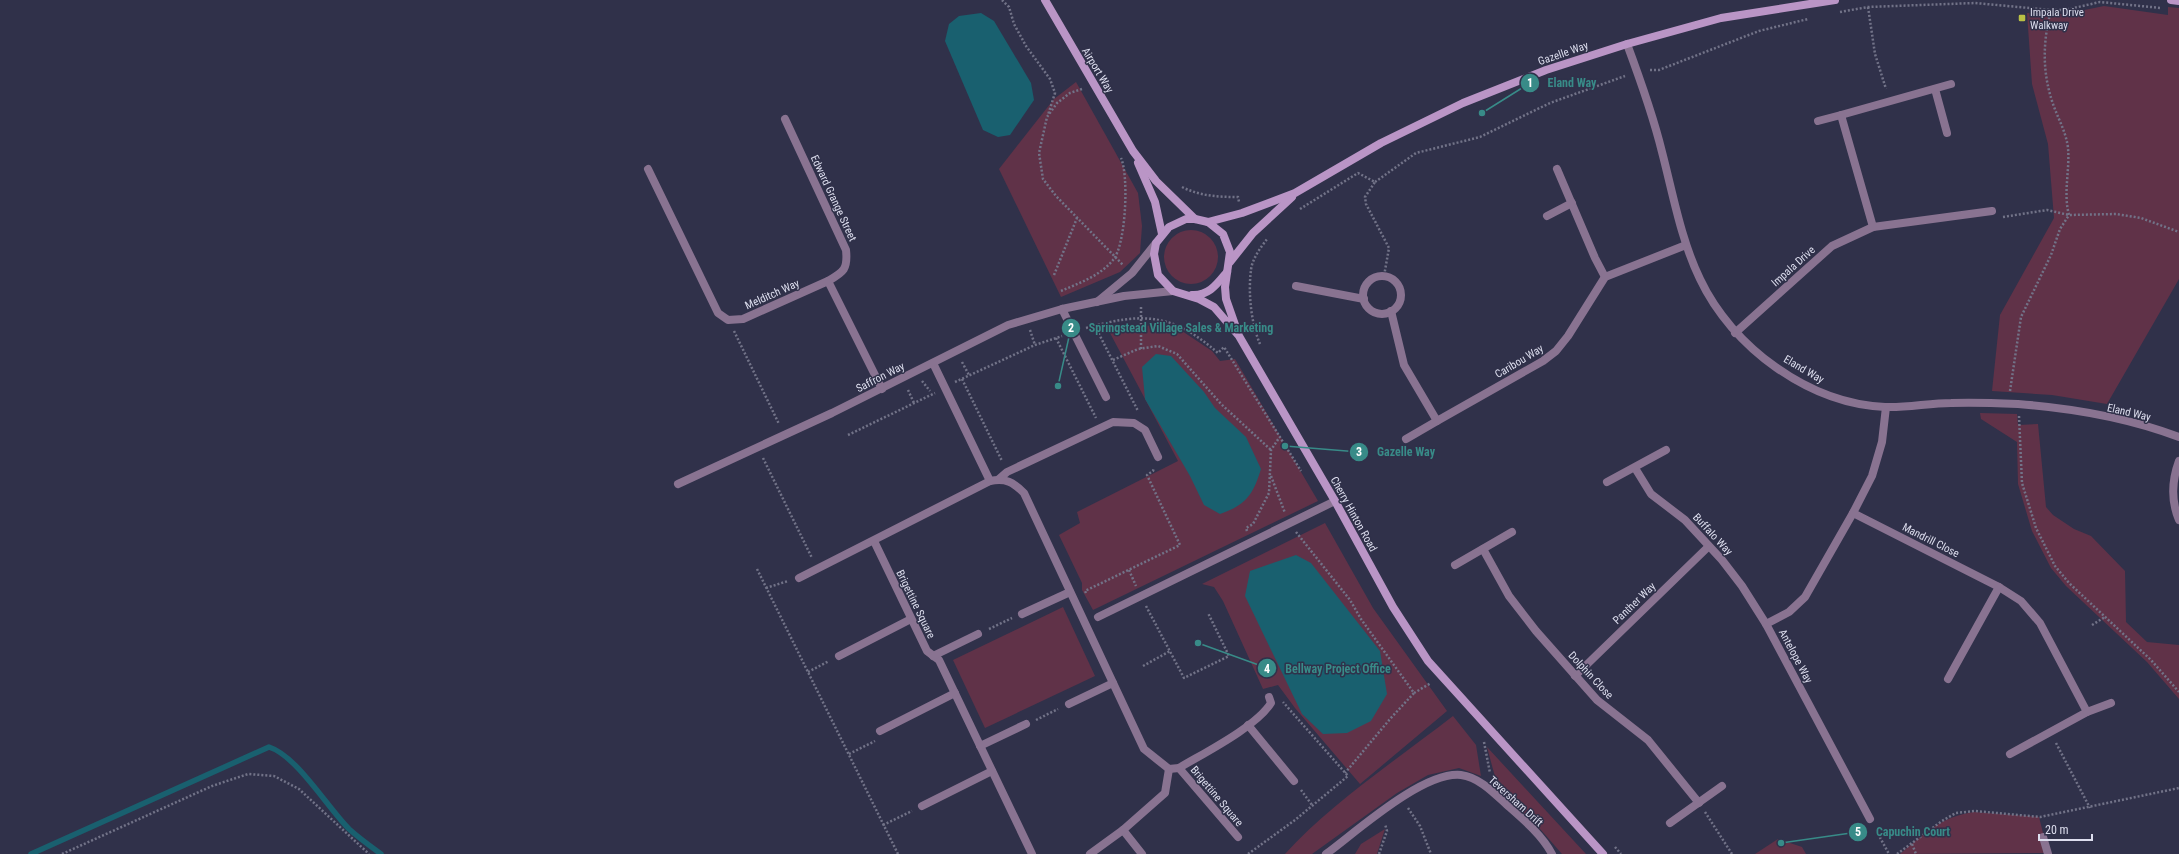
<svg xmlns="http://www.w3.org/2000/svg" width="2179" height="854" viewBox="0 0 2179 854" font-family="'Roboto Condensed',sans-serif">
<rect width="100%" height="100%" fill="#30314a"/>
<!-- green -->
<g fill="#603248">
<path d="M 2104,6 L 2168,15 L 2168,7 L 2179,8 L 2179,279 L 2107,404 L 2052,395 L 1992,391 L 2000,315 L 2054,218 L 2048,144 L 2032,84 L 2027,13 L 2065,14 Z"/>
<path d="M 1076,82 L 1138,193 L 1142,226 L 1140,253 L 1120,272 L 1061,297 L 999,169 L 1054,99 Z"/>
<circle cx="1191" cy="257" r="27"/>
<path d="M 1151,325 L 1182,331 L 1212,351 L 1220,361 L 1235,359 L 1318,501 L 1093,610 L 1082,590 L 1082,583 L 1059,535 L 1080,523 L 1077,512 L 1178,461 L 1110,333 Z"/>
<path d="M 1980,413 L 2017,414 L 2018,425 L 2038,424 L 2046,507 L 2053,515 L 2074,529 L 2091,536 L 2125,571 L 2126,622 L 2147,642 L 2179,645 L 2179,699 L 2147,662 L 2066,586 L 2051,568 L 2032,531 L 2018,484 L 2017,442 L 1981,419 Z"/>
<path d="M 1325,523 L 1373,608 L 1447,711 L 1360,784 L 1295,708 L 1278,685 L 1263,689 L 1223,601 L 1214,587 L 1202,584 Z"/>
<path d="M 1063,607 L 1095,676 L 985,728 L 953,660 Z"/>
<path d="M 1453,716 L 1476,745 L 1481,776 L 1459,768 L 1428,775 L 1397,793 L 1312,854 L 1285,854 C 1330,804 1399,758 1453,716 Z"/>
<path d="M 1487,747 L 1586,854 L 1562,854 L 1541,830 L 1498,788 Z"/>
<path d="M 1974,812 L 2039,817 L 2048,853 L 1900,854 C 1924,834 1942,816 1974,812 Z"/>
<path d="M 1385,829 L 1377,854 L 1355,854 L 1361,844 Z"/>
<path d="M 1778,839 L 1802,847 L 1806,854 L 1755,854 Z"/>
</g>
<!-- water -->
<g fill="#19606f">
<path d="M 981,13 L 994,21 L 1031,83 L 1034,100 L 1010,135 L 998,137 L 983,130 L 945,41 L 949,24 L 959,16 Z"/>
<path d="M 1156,354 L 1171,356 L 1204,392 L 1215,408 L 1246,437 L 1261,469 C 1253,495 1246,505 1220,514 L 1204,505 L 1190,476 L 1145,399 L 1142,367 Z"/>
<path d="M 1296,555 L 1311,563 L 1380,651 L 1387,694 L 1371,721 L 1347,733 L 1323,734 L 1302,714 L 1245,596 L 1250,571 Z"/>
</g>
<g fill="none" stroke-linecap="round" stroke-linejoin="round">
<!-- stream -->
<path stroke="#19606f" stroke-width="5.5" d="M 31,854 L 269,747 C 297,756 327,807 349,829 C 359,838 370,846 381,854"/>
<!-- path -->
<g stroke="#727388" stroke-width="2.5" stroke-dasharray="2 2" stroke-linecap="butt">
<path d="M 1002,0 L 1009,7 L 1014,24 L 1026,46 L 1050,79 L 1055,93 L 1048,115"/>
<path d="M 1868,7 L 1875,54 L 1886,89"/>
<path d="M 1840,12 L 1868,7 L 1975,3 L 2051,10 L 2065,10 L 2100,2 L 2161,8"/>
<path d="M 1650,70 L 1659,70 L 1759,31 L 1808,19"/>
<path d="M 1082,89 L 1070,93 L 1057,103 L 1047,117 L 1039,153 L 1043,179 L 1056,196 L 1123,265"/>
<path d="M 1375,182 L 1416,153 L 1480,137 L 1550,103 L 1625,76"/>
<path d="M 1182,187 C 1200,196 1218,197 1238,197 L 1239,202"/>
<path d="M 1300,209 L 1358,173 L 1375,182 L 1365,197 L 1366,204 L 1389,248 L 1384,276"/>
<path d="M 2003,217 L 2047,210 L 2069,215 L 2116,214 L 2141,218 L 2179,232"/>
<path d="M 1054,275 L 1077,218"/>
<path d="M 1061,291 C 1079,283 1100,276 1113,260 C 1126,245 1129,176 1121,158"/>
<path d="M 1095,326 L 1138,411"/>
<path d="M 1086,328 C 1143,312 1172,313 1218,353 L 1224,347 L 1301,471"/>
<path d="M 1030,330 L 1035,345"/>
<path d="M 734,331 L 779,424"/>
<path d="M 1056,338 L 1096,418"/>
<path d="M 1260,344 C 1251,323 1248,293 1251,270 C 1252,259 1261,247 1267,239"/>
<path d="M 1141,349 L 1141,307"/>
<path d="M 1113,360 L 1138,349 L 1158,346 L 1177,354 L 1221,404 L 1271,450"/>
<path d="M 962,362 L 969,375"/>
<path d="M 962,379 L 1002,461"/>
<path d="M 922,381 L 930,391"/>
<path d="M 955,382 L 1035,345 L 1062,336"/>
<path d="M 908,390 L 914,403"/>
<path d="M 2010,391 L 2021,317 L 2051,255 L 2060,229 L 2069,215 C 2063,193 2070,170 2068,148 C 2066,131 2057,117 2052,101 C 2042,70 2043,41 2051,10"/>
<path d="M 2019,416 L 2022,483 L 2036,528 L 2055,566 L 2069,583 L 2151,660 L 2179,692"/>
<path d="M 848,435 L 935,393"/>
<path d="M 763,458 L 812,558"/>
<path d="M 1271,476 L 1285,513"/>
<path d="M 1247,531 L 1246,528 L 1253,524 L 1269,493 L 1271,450 L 1279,438"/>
<path d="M 1296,532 L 1350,600 L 1361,619 L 1414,693 L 1390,719 L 1345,773"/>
<path d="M 757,569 L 898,854"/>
<path d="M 1129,570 L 1136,586"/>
<path d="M 766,588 L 788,581"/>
<path d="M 1086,593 L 1085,591 L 1180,545 L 1147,475 L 1153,471 L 1154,468"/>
<path d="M 1146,606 L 1184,678 L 1229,656 L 1208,613"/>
<path d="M 2092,625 L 2105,617"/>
<path d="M 989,629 L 1012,618"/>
<path d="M 1143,666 L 1170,651"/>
<path d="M 808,672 L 829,661"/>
<path d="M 1414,693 L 1431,683"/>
<path d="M 1036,720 L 1058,709"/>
<path d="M 1484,742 L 1490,773"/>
<path d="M 2056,743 L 2090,808"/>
<path d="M 849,754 L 875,741"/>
<path d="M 1301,790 L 1312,805"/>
<path d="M 1408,808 L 1420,826 L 1431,854"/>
<path d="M 1705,812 L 1732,854"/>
<path d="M 883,825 L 912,811"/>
<path d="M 1876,830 L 1889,854"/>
<path d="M 1912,844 L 1916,854"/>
<path d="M 1615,847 L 1621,854"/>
<path d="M 62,854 L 212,786 L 248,774 L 274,776 L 299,789 L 369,854"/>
<path d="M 1248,854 L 1295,820 L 1348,776 L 1283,702"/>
<path d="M 1379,854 L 1387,831 L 1385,824"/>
<path d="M 1897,854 L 1942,821 L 1956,813 L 1975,811 L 2040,817 L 2179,788"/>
</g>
<!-- lane -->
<g stroke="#897391" stroke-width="8">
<path d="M 1296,286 L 1364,299"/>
<path d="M 1062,309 L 1106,397"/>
<path d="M 999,479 L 1007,472 L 1113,422 L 1134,423 L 1145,430 L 1158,457"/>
<path d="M 1098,617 L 1335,501"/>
</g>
<!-- street -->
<g stroke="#897391" stroke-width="8">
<path d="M 1627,44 C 1640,79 1653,115 1662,152 C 1673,194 1681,240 1700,279 C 1732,347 1809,404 1885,407 C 1907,408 1929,403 1951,403 C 1973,402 1996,403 2018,404 C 2071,408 2129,418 2179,437"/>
<path d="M 1935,89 L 1947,133"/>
<path d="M 785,119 L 846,250 C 848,269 844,272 828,281"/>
<path d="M 1818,121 L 1841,115"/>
<path d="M 648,169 L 718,313 L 728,320 L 743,319 L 828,281 L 882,389"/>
<path d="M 1557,169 L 1595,258 L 1605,277"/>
<path d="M 1547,216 L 1572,203"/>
<path d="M 1873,227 L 1841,115 L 1951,84"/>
<circle cx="1382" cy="295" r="19"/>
<path d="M 1097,302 L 1132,273 L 1156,243"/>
<path d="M 1391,311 L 1404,365 L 1437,421 L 1543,361 L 1556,351 L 1568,336 L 1605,277 L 1686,245"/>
<path d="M 1735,333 L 1832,246 L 1873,227 L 1992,211"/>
<path d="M 933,363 L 990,481"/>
<path d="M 1406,439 L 1437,421"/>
<path d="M 2179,461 C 2172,480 2171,501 2179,520"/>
<path d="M 1635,468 L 1651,494 L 1685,520 L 1722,560 L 1742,586 L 1766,624"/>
<path d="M 1607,482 L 1666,450"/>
<path d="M 678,484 L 832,413 L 1008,325 L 1062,309 L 1124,296 L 1173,291"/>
<path d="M 1853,513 L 1999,587 L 2021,601 L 2040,623 L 2087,712 L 2010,754"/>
<path d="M 874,541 L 927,651 L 939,660 L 1032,854"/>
<path d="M 1483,549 L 1509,596 L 1536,631 L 1597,700 L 1648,740 L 1699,803"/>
<path d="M 1455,565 L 1512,532"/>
<path d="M 799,578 L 990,481 C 1006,478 1013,482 1024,493 L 1144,749 L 1169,769 L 1179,768 C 1204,753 1256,727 1271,703 L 1269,697"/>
<path d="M 1022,614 L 1070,592"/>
<path d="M 839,656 L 911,619"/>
<path d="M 933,656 L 978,634"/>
<path d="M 1575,676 L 1708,547"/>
<path d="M 1948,679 L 1999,587"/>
<path d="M 1069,704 L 1113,683"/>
<path d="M 2087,712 L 2111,703"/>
<path d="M 1248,725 L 1294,781"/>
<path d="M 880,731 L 955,693"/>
<path d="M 980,746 L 1026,724"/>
<path d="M 1179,768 L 1238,837"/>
<path d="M 922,806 L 992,771"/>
<path d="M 1870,819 L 1766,624 L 1789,612 L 1805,597 L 1853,513 L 1872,476 L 1882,442 L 1886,407"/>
<path d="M 1670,823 L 1722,786"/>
<path d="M 1123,830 L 1142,854"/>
<path d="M 2043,837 L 2048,854"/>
<path d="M 1090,854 L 1123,830 L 1165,793 L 1169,769"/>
<path d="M 1326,854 C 1356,832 1423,771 1461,775 C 1479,777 1495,794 1507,805 C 1523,819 1542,835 1552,854"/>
</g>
<!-- secondary -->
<g stroke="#ba95c6" stroke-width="8">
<path d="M 1045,0 L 1133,151 L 1156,181 L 1195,219"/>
<path d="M 2171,0 L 2179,1"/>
<path d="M 1138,163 L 1155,202 L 1162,234"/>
<path d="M 1208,222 L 1242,213 L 1295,193 L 1381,143 L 1463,103 L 1546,70 L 1627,44 L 1721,18 L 1835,0"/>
<path d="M 1230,262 L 1253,233 L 1292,197"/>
<path d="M 1192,295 C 1209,296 1217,284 1227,272"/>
<path d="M 1239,336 L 1214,307 L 1199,299 L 1173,291 L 1158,275 L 1154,254 L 1156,243 L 1169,227 L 1186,219 L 1195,219 L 1208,222 L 1223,234 L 1230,252 L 1225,287 L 1226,299 L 1239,336 L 1335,501 L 1393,607 L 1428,661 L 1603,854"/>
</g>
</g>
<!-- markers -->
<rect fill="#bac045" stroke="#30314a" stroke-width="1.5" x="2018" y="14" width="8" height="8" rx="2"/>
<g text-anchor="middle" stroke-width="3" stroke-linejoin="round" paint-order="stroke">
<!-- poi labels -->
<g font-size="11" fill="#dddeee" stroke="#30314a" text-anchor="start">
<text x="2030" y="16">Impala Drive<tspan x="2030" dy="13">Walkway</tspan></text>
</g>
<!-- street labels -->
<g font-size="11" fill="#dddeee" stroke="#30314a">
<text transform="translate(1563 53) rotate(-19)" y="4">Gazelle Way</text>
<text transform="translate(1098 70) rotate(59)" y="4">Airport Way</text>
<text transform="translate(834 198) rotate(65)" y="4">Edward Grange Street</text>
<text transform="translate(1793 266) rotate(-42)" y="4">Impala Drive</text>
<text transform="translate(772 294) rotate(-24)" y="4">Melditch Way</text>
<text transform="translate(1519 361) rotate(-31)" y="4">Caribou Way</text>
<text transform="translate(1804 369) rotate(30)" y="4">Eland Way</text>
<text transform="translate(880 377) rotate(-27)" y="4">Saffron Way</text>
<text transform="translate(2129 412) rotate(13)" y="4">Eland Way</text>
<text transform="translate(1354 514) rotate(61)" y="4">Cherry Hinton Road</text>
<text transform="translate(1713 534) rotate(47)" y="4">Buffalo Way</text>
<text transform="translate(1931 540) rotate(27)" y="4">Mandrill Close</text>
<text transform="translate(1634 603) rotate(-44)" y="4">Panther Way</text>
<text transform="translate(916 604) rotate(64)" y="4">Brigettine Square</text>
<text transform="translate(1796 656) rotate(62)" y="4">Antelope Way</text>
<text transform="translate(1591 675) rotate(47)" y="4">Dolphin Close</text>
<text transform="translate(1217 796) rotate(50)" y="4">Brigettine Square</text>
<text transform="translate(1516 801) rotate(42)" y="4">Teversham Drift</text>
</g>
</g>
<!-- callouts -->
<path fill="none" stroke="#388b88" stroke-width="1.5" d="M1482 113L1530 83M1058 386L1071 328M1285 446L1359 452M1198 643L1267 668M1781 843L1858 832"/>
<g fill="#388b88" stroke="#30314a" stroke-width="1.5">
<circle cx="1482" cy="113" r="4"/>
<circle cx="1058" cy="386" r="4"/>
<circle cx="1285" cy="446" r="4"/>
<circle cx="1198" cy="643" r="4"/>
<circle cx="1781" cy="843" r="4"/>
<circle cx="1530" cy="83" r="10"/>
<circle cx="1071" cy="328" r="10"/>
<circle cx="1359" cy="452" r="10"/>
<circle cx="1267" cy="668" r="10"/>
<circle cx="1858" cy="832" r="10"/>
</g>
<g font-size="12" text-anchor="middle" font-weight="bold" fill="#fff">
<text x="1530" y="87">1</text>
<text x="1071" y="332">2</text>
<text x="1359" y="456">3</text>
<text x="1267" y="673">4</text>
<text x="1858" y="836">5</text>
</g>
<g font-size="12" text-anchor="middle" font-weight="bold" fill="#388b88" stroke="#30314a" stroke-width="3" stroke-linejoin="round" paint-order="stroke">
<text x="1572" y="87">Eland Way</text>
<text x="1181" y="332">Springstead Village Sales &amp; Marketing</text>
<text x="1406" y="456">Gazelle Way</text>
<text x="1338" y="673">Bellway Project Office</text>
<text x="1913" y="836">Capuchin Court</text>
</g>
<!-- scale -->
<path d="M2039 834v6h53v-6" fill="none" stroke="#dddeee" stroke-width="2"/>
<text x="2045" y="834" font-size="12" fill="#dddeee" stroke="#30314a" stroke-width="3" paint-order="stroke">20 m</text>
</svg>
